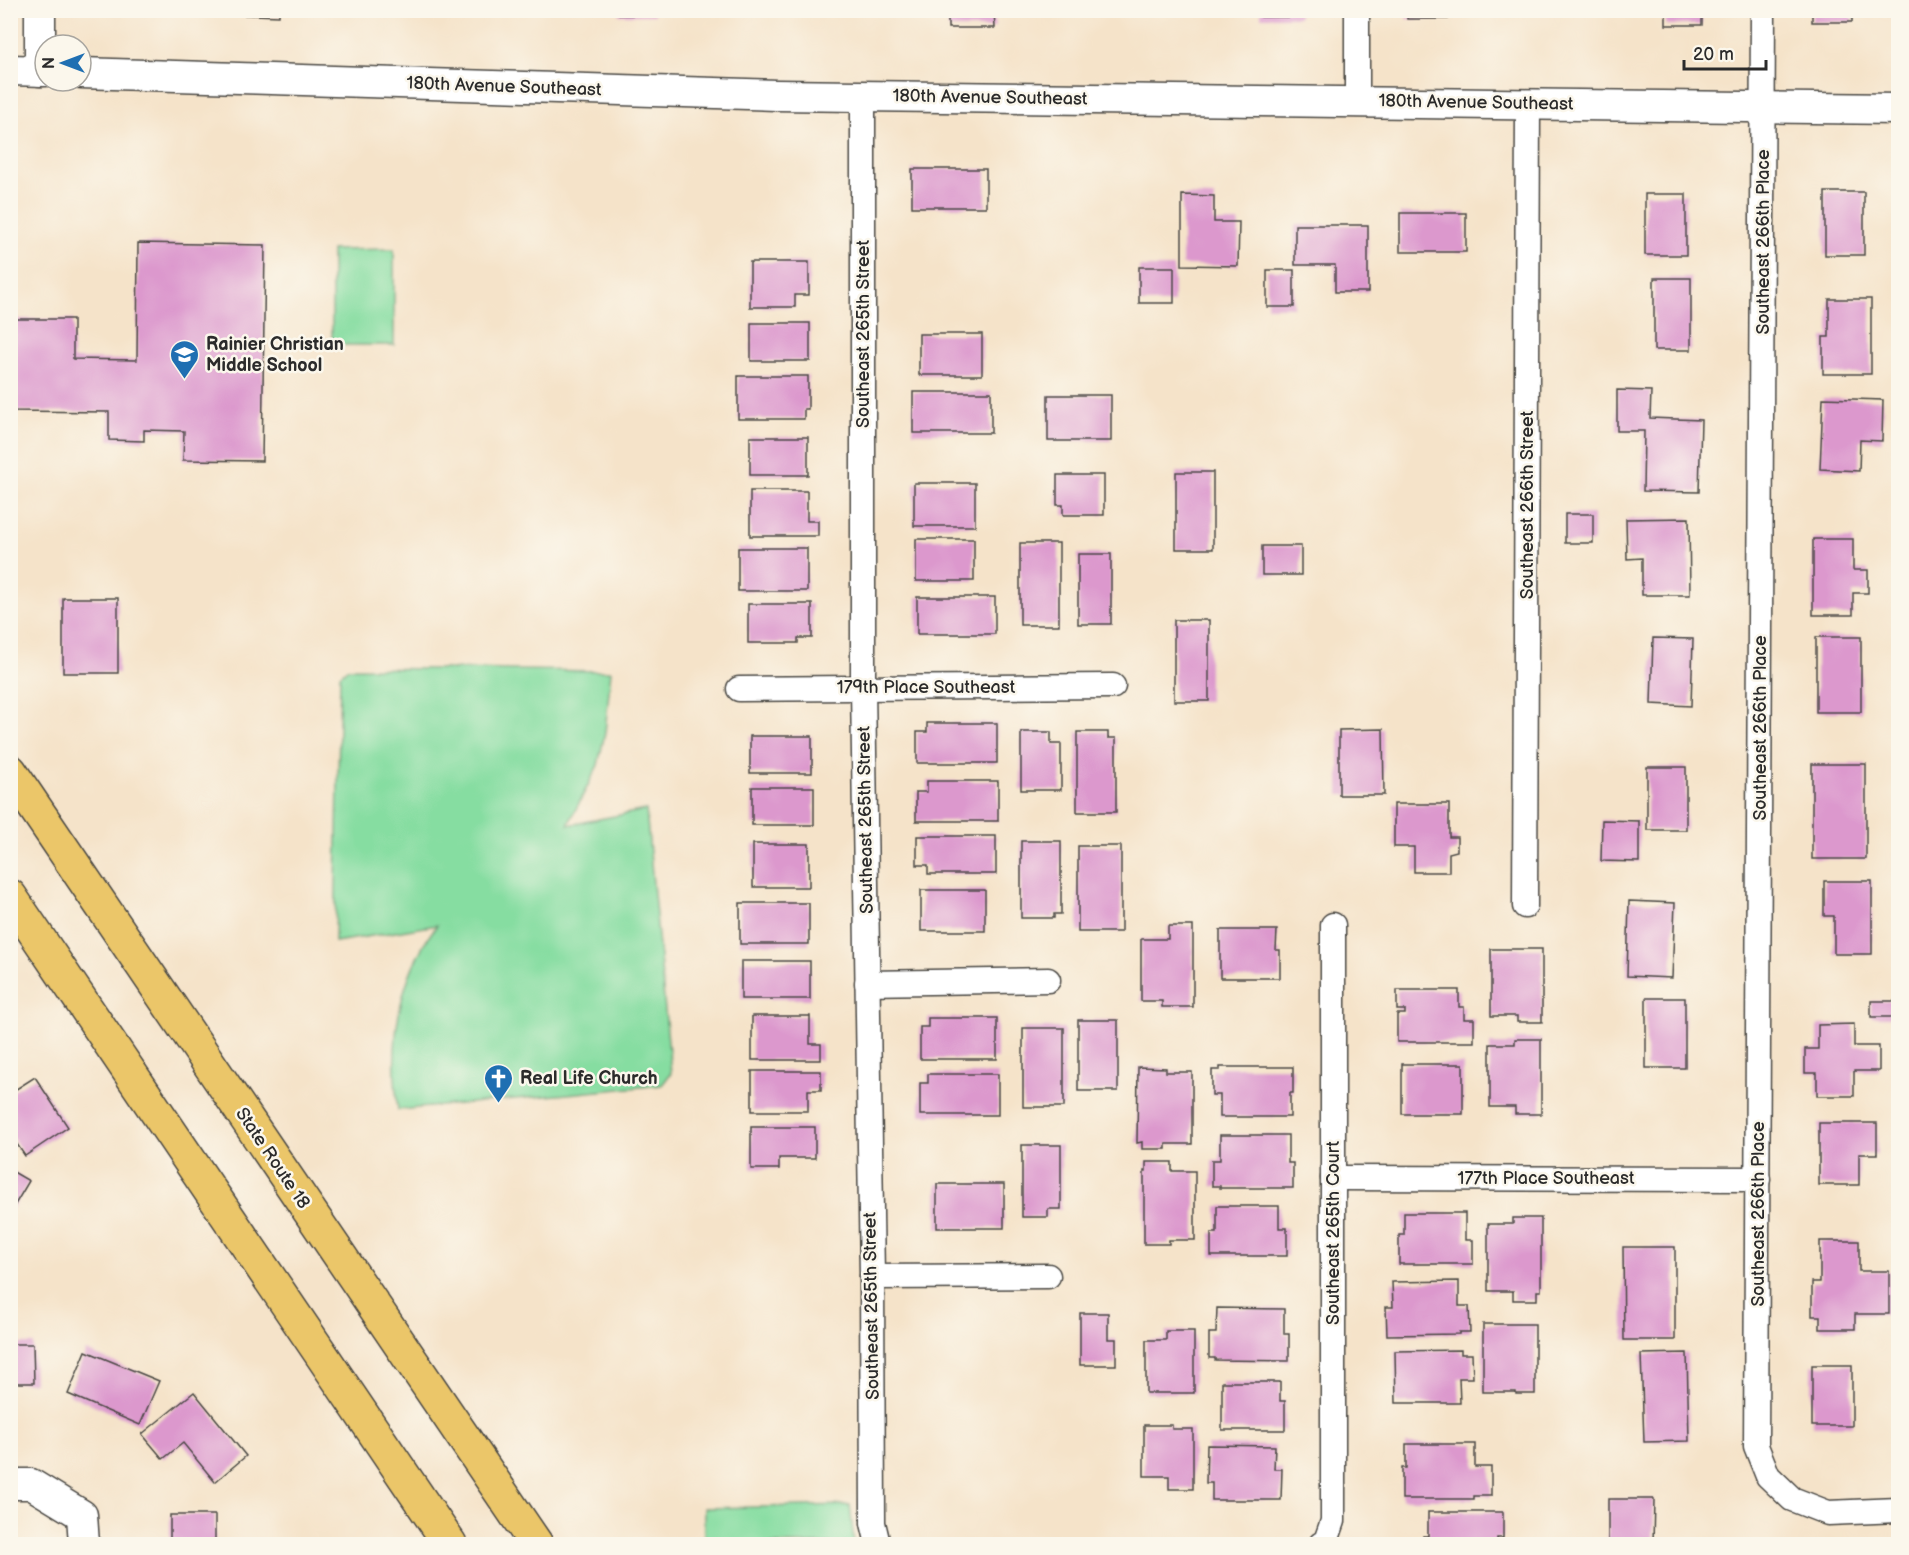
<svg xmlns="http://www.w3.org/2000/svg" width="1909" height="1555" viewBox="0 0 1909 1555" font-family="'Balsamiq Sans',sans-serif">
<rect width="100%" height="100%" fill="#fbf7ec"/>
<filter id="ink" filterUnits="userSpaceOnUse"><feTurbulence type="fractalNoise" baseFrequency=".0167" numOctaves="2"/><feDisplacementMap in="SourceGraphic" scale="12" xChannelSelector="R" yChannelSelector="G"/><feConvolveMatrix kernelMatrix="1 2 1 2 8 2 1 2 1" color-interpolation-filters="sRGB"/></filter>
<filter id="wash" filterUnits="userSpaceOnUse"><feTurbulence type="fractalNoise" baseFrequency=".008" numOctaves="4" result="noise"/><feDisplacementMap in="SourceGraphic" scale="24" xChannelSelector="R" yChannelSelector="G"/><feGaussianBlur stdDeviation="1.35" result="paint"/><feColorMatrix in="noise" values="0 0 0 0 0 0 0 0 0 0 0 0 0 0 0 0 0 1.4 0 .05"/><feComposite in="paint" operator="in"/></filter>
<g filter="url(#wash)">
<rect width="100%" height="100%" fill="#f5e3c9"/>
<!-- green -->
<g fill="#86dda1" stroke="#588466" stroke-width="1.5">
<path d="M 394,249 L 394,345 L 332,345 L 332,250 Z"/>
<path d="M 348,668 L 611,671 L 605,733 L 598,765 L 568,825 L 646,810 L 671,1073 L 662,1085 L 398,1110 C 389,1045 397,978 437,925 L 335,942 L 340,675 Z"/>
<path d="M 850,1505 L 854,1544 L 704,1544 L 704,1508 Z"/>
</g>
<g id="blocks">
<!-- building -->
<g fill="#dc98cd">
<path d="M 199,10 L 279,10 L 279,16 L 199,13 Z"/>
<rect x="619" y="10" width="35" height="5"/>
<path d="M 948,10 L 994,10 L 995,28 L 948,28 Z"/>
<rect x="1261" y="10" width="38" height="7"/>
<rect x="1407" y="10" width="41" height="9"/>
<rect x="1666" y="10" width="36" height="15"/>
<rect x="1812" y="10" width="40" height="12"/>
<rect x="912" y="169" width="74" height="38"/>
<rect x="1825" y="192" width="39" height="63"/>
<rect x="1645" y="194" width="41" height="61"/>
<path d="M 1182,195 L 1214,196 L 1214,222 L 1239,222 L 1238,266 L 1182,265 Z"/>
<rect x="1400" y="213" width="66" height="39"/>
<path d="M 1295,225 L 1368,225 L 1368,292 L 1335,292 L 1335,265 L 1295,265 Z"/>
<path d="M 138,243 L 265,245 L 262,461 L 183,460 L 184,431 L 144,430 L 144,441 L 109,440 L 109,412 L 10,411 L 10,319 L 73,319 L 73,359 L 137,360 Z"/>
<path d="M 750,262 L 809,262 L 809,295 L 795,295 L 795,307 L 750,307 Z"/>
<rect x="1139" y="267" width="35" height="36"/>
<rect x="1267" y="270" width="27" height="37"/>
<rect x="1654" y="278" width="37" height="72"/>
<path d="M 1829,299 L 1871,299 L 1871,374 L 1823,374 L 1823,337 L 1829,337 Z"/>
<rect x="751" y="323" width="59" height="38"/>
<rect x="919" y="334" width="63" height="41"/>
<path d="M 738,376 L 808,376 L 808,409 L 804,409 L 804,419 L 738,419 Z"/>
<path d="M 1617,390 L 1651,391 L 1650,418 L 1701,420 L 1699,492 L 1643,491 L 1644,431 L 1617,431 Z"/>
<rect x="913" y="392" width="78" height="41"/>
<rect x="1048" y="395" width="63" height="46"/>
<path d="M 1823,398 L 1883,400 L 1882,441 L 1860,440 L 1859,471 L 1820,469 Z"/>
<rect x="750" y="437" width="58" height="38"/>
<rect x="1176" y="472" width="37" height="77"/>
<path d="M 1057,475 L 1104,475 L 1104,515 L 1063,515 L 1063,505 L 1057,505 Z"/>
<rect x="914" y="483" width="61" height="43"/>
<path d="M 750,491 L 807,491 L 807,521 L 818,521 L 818,536 L 750,536 Z"/>
<rect x="1565" y="514" width="28" height="29"/>
<path d="M 1689,518 L 1690,595 L 1642,595 L 1642,558 L 1627,559 L 1626,519 Z"/>
<rect x="916" y="539" width="58" height="42"/>
<path d="M 1813,539 L 1853,539 L 1853,570 L 1868,570 L 1868,593 L 1853,593 L 1853,615 L 1813,615 Z"/>
<rect x="1020" y="543" width="39" height="82"/>
<rect x="1262" y="546" width="39" height="29"/>
<rect x="738" y="548" width="69" height="43"/>
<rect x="1078" y="554" width="33" height="70"/>
<rect x="917" y="597" width="78" height="37"/>
<rect x="63" y="598" width="55" height="75"/>
<path d="M 748,604 L 812,604 L 812,638 L 798,638 L 798,643 L 748,643 Z"/>
<rect x="1174" y="620" width="35" height="81"/>
<rect x="1816" y="637" width="45" height="75"/>
<path d="M 1653,638 L 1693,639 L 1691,706 L 1651,704 Z"/>
<path d="M 927,723 L 997,723 L 997,763 L 917,763 L 917,732 L 927,732 Z"/>
<path d="M 1383,729 L 1384,795 L 1339,795 L 1339,730 Z"/>
<path d="M 1021,732 L 1051,732 L 1051,744 L 1061,744 L 1061,790 L 1021,790 Z"/>
<path d="M 1077,732 L 1108,732 L 1108,738 L 1116,738 L 1116,812 L 1077,812 Z"/>
<rect x="750" y="736" width="62" height="37"/>
<rect x="1812" y="764" width="54" height="95"/>
<rect x="1647" y="767" width="39" height="63"/>
<path d="M 927,781 L 998,781 L 998,821 L 916,821 L 916,792 L 927,792 Z"/>
<rect x="752" y="787" width="62" height="38"/>
<path d="M 1394,804 L 1449,804 L 1449,837 L 1457,837 L 1457,851 L 1449,853 L 1449,872 L 1414,872 L 1414,847 L 1394,847 Z"/>
<path d="M 1602,820 L 1639,821 L 1639,862 L 1601,861 Z"/>
<path d="M 917,836 L 996,836 L 996,874 L 928,874 L 928,865 L 917,865 Z"/>
<path d="M 1021,841 L 1061,841 L 1061,914 L 1054,914 L 1054,918 L 1021,918 Z"/>
<rect x="753" y="844" width="56" height="43"/>
<rect x="1078" y="846" width="43" height="86"/>
<path d="M 1824,881 L 1872,881 L 1872,954 L 1834,954 L 1834,916 L 1824,916 Z"/>
<rect x="921" y="890" width="64" height="41"/>
<path d="M 1629,901 L 1675,903 L 1672,978 L 1627,976 Z"/>
<rect x="740" y="903" width="69" height="41"/>
<path d="M 1168,926 L 1193,926 L 1193,1007 L 1162,1007 L 1162,1001 L 1141,1001 L 1141,939 L 1168,939 Z"/>
<path d="M 1220,930 L 1277,930 L 1276,950 L 1280,950 L 1280,978 L 1220,978 Z"/>
<path d="M 1491,949 L 1542,949 L 1542,1022 L 1517,1022 L 1517,1016 L 1491,1016 Z"/>
<rect x="741" y="961" width="69" height="38"/>
<path d="M 1397,990 L 1459,990 L 1459,1007 L 1464,1007 L 1464,1019 L 1474,1019 L 1474,1042 L 1397,1042 L 1397,1014 L 1405,1014 L 1405,1010 L 1397,1010 Z"/>
<rect x="1646" y="998" width="39" height="70"/>
<rect x="1871" y="1001" width="27" height="16"/>
<path d="M 752,1016 L 810,1016 L 810,1044 L 821,1044 L 821,1060 L 752,1060 Z"/>
<path d="M 928,1018 L 997,1018 L 997,1059 L 920,1059 L 920,1027 L 928,1027 Z"/>
<rect x="1078" y="1020" width="40" height="71"/>
<path d="M 1854,1024 L 1854,1046 L 1879,1046 L 1879,1071 L 1854,1071 L 1854,1096 L 1817,1096 L 1817,1073 L 1805,1073 L 1805,1049 L 1818,1049 L 1818,1025 Z"/>
<rect x="1023" y="1028" width="41" height="79"/>
<path d="M 1515,1039 L 1541,1039 L 1541,1114 L 1515,1114 L 1515,1107 L 1490,1107 L 1490,1044 L 1515,1044 Z"/>
<rect x="1402" y="1064" width="61" height="50"/>
<path d="M 1138,1067 L 1166,1068 L 1166,1072 L 1192,1072 L 1192,1144 L 1166,1144 L 1166,1149 L 1142,1149 L 1142,1142 L 1137,1143 Z"/>
<path d="M 1220,1067 L 1293,1067 L 1293,1093 L 1290,1093 L 1290,1117 L 1220,1117 L 1220,1095 L 1212,1095 L 1212,1070 L 1220,1070 Z"/>
<path d="M 752,1071 L 821,1071 L 821,1090 L 808,1090 L 808,1111 L 752,1111 Z"/>
<path d="M 928,1074 L 998,1074 L 998,1115 L 920,1115 L 920,1083 L 928,1083 Z"/>
<path d="M 35,1077 L 68,1127 L 25,1156 L 10,1134 L 10,1093 Z"/>
<path d="M 1819,1123 L 1877,1123 L 1877,1154 L 1859,1154 L 1859,1185 L 1819,1185 Z"/>
<path d="M 751,1127 L 815,1127 L 815,1158 L 779,1158 L 779,1169 L 751,1169 Z"/>
<path d="M 1220,1135 L 1288,1135 L 1288,1163 L 1293,1163 L 1293,1188 L 1220,1188 L 1220,1186 L 1212,1186 L 1212,1160 L 1220,1160 Z"/>
<path d="M 1022,1145 L 1061,1145 L 1061,1209 L 1048,1209 L 1048,1217 L 1022,1217 Z"/>
<path d="M 1146,1162 L 1172,1162 L 1172,1171 L 1195,1171 L 1195,1240 L 1169,1240 L 1169,1244 L 1144,1244 L 1144,1171 L 1146,1171 Z"/>
<path d="M 10,1170 L 29,1181 L 10,1213 Z"/>
<rect x="937" y="1184" width="67" height="44"/>
<path d="M 1217,1206 L 1279,1206 L 1279,1228 L 1287,1228 L 1287,1256 L 1211,1256 L 1211,1233 L 1217,1233 Z"/>
<path d="M 1404,1213 L 1465,1213 L 1465,1240 L 1473,1240 L 1473,1264 L 1399,1264 L 1399,1235 L 1404,1235 Z"/>
<path d="M 1513,1218 L 1541,1218 L 1541,1291 L 1537,1291 L 1537,1300 L 1513,1300 L 1513,1291 L 1488,1291 L 1488,1224 L 1513,1224 Z"/>
<path d="M 1820,1241 L 1859,1241 L 1859,1271 L 1889,1271 L 1889,1314 L 1855,1314 L 1855,1329 L 1820,1329 L 1820,1316 L 1812,1316 L 1812,1282 L 1820,1282 Z"/>
<path d="M 1623,1247 L 1675,1247 L 1675,1340 L 1624,1340 Z"/>
<path d="M 1459,1281 L 1459,1306 L 1469,1306 L 1470,1332 L 1459,1332 L 1459,1334 L 1387,1335 L 1386,1307 L 1393,1307 L 1392,1282 Z"/>
<path d="M 1217,1308 L 1284,1309 L 1284,1334 L 1289,1334 L 1289,1361 L 1215,1360 L 1215,1358 L 1209,1358 L 1209,1333 L 1216,1333 Z"/>
<path d="M 1080,1313 L 1108,1313 L 1108,1339 L 1116,1339 L 1116,1365 L 1080,1365 Z"/>
<path d="M 1483,1324 L 1535,1324 L 1535,1394 L 1516,1394 L 1516,1392 L 1483,1392 Z"/>
<path d="M 1166,1331 L 1194,1331 L 1194,1393 L 1146,1393 L 1146,1340 L 1166,1340 Z"/>
<path d="M 10,1344 L 33,1344 L 34,1383 L 10,1383 Z"/>
<path d="M 1461,1350 L 1461,1354 L 1472,1354 L 1473,1378 L 1459,1378 L 1460,1403 L 1396,1403 L 1395,1351 Z"/>
<path d="M 86,1351 L 159,1381 L 140,1425 L 68,1394 Z"/>
<path d="M 1687,1353 L 1689,1441 L 1644,1442 L 1641,1354 Z"/>
<rect x="1812" y="1365" width="40" height="61"/>
<path d="M 1222,1382 L 1280,1382 L 1280,1401 L 1285,1401 L 1285,1430 L 1222,1430 Z"/>
<path d="M 194,1392 L 246,1456 L 215,1482 L 183,1443 L 163,1459 L 142,1434 Z"/>
<path d="M 1144,1425 L 1172,1425 L 1172,1429 L 1193,1429 L 1193,1489 L 1169,1489 L 1169,1476 L 1144,1476 Z"/>
<path d="M 1406,1444 L 1475,1444 L 1475,1467 L 1491,1467 L 1491,1496 L 1474,1496 L 1474,1499 L 1402,1499 L 1402,1468 L 1406,1468 Z"/>
<path d="M 1207,1445 L 1275,1446 L 1274,1469 L 1282,1469 L 1281,1500 L 1212,1500 L 1212,1483 L 1206,1483 Z"/>
<path d="M 1608,1499 L 1654,1499 L 1653,1544 L 1608,1544 Z"/>
<path d="M 1428,1512 L 1503,1512 L 1503,1538 L 1497,1538 L 1497,1544 L 1423,1544 L 1423,1536 L 1428,1536 Z"/>
<rect x="170" y="1515" width="45" height="29"/>
</g>
</g>
</g>
<g filter="url(#ink)">
<use href="#blocks" fill-opacity="0" stroke="#494743" stroke-width="1.5"/>
<g fill="none" stroke-linecap="round" stroke-linejoin="round">
<defs>
<g id="minor">
<path d="M 1763,10 L 1756,1446 L 1768,1476 L 1792,1499 L 1828,1513 L 1898,1510"/>
<path d="M 863,96 L 863,687 L 872,1277 L 873,1523 L 878,1544"/>
<path d="M 1357,101 L 1357,10"/>
<path d="M 739,689 L 1113,686"/>
<path d="M 1525,906 L 1528,103"/>
<path d="M 867,983 L 1048,980"/>
<path d="M 1333,1178 L 1758,1179"/>
<path d="M 872,1277 L 1048,1276"/>
<path d="M 1321,1544 L 1326,1541 L 1333,1521 L 1333,925"/>
</g>
<g id="tertiary">
<path d="M 40,10 L 40,71"/>
<path d="M 10,70 L 45,71"/>
<path d="M 81,73 L 776,95 L 1898,109"/>
<path d="M 10,1484 L 31,1484 L 82,1515 L 84,1544"/>
</g>
<g id="motorway">
<path d="M 10,771 L 536,1544"/>
<path d="M 10,896 L 450,1544"/>
</g>
</defs>
<!-- minor casing -->
<use href="#minor" stroke="#494743" stroke-width="27"/>
<!-- tertiary casing -->
<use href="#tertiary" stroke="#494743" stroke-width="33"/>
<!-- motorway casing -->
<use href="#motorway" stroke="#494743" stroke-width="36"/>
<!-- minor -->
<use href="#minor" stroke="#fff" stroke-width="24"/>
<!-- tertiary -->
<use href="#tertiary" stroke="#fff" stroke-width="30"/>
<!-- motorway -->
<use href="#motorway" stroke="#ebc669" stroke-width="33"/>
</g>
</g>
<!-- icons -->
<defs>
<symbol id="school-pin" viewBox="-11 -11 22 30"><path d="M0 17L-7.5 6A9.5 9.5 0 1 1 7.5 6Z" fill="#1f6fb2" stroke="#fbf7ec"/><path d="M0-5L7-2L0 1L-7-2ZM-4 1L0 2.5L4 1V4Q0 6-4 4Z" fill="#fff"/></symbol>
<symbol id="church-pin" viewBox="-11 -11 22 30"><path d="M0 17L-7.5 6A9.5 9.5 0 1 1 7.5 6Z" fill="#1f6fb2" stroke="#fbf7ec"/><path d="M-1.2-6h2.4v3.5h3.3v2.4h-3.3V6h-2.4V-.1h-3.3v-2.4h3.3Z" fill="#fff"/></symbol>
</defs>
<g fill-rule="evenodd">
<use href="#school-pin" x="168" y="338" width="33" height="45"/>
<use href="#church-pin" x="482" y="1062" width="33" height="45"/>
</g>
<g text-anchor="middle" stroke-width="5" stroke-linejoin="round" paint-order="stroke">
<!-- street labels -->
<g font-size="18" fill="#2b2b2b" stroke="#fbf7ec">
<text transform="translate(504 86) rotate(2)" y="6">180th Avenue Southeast</text>
<text transform="translate(990 97) rotate(1)" y="6">180th Avenue Southeast</text>
<text transform="translate(1476 102) rotate(1)" y="6">180th Avenue Southeast</text>
<text transform="translate(1763 242) rotate(-90)" y="6">Southeast 266th Place</text>
<text transform="translate(863 334) rotate(-90)" y="6">Southeast 265th Street</text>
<text transform="translate(1527 505) rotate(-90)" y="6">Southeast 266th Street</text>
<text x="926" y="693">179th Place Southeast</text>
<text transform="translate(1760 728) rotate(-90)" y="6">Southeast 266th Place</text>
<text transform="translate(865 820) rotate(-91)" y="6">Southeast 265th Street</text>
<text transform="translate(273 1158) rotate(56)" y="6">State Route 18</text>
<text x="1546" y="1184">177th Place Southeast</text>
<text transform="translate(1758 1214) rotate(-90)" y="6">Southeast 266th Place</text>
<text transform="translate(1333 1233) rotate(-90)" y="6">Southeast 265th Court</text>
<text transform="translate(871 1306) rotate(-91)" y="6">Southeast 265th Street</text>
</g>
<!-- poi labels -->
<g font-size="18" font-weight="bold" fill="#2b2b2b" stroke="#fbf7ec" text-anchor="start">
<text x="206" y="350">Rainier Christian<tspan x="206" dy="21">Middle School</tspan></text>
<text x="520" y="1084">Real Life Church</text>
</g>
</g>
<!-- margin -->
<rect width="1909" height="1555" fill="none" stroke="#fbf7ec" stroke-width="36"/>
<!-- north arrow -->
<g transform="translate(63 63) rotate(270)"><circle r="28" fill="#fbf7ec" stroke="#a8a59f" stroke-width="1.5"/>
<path d="M0-4.5L10 22L0 15L-10 22Z" fill="#1f6fb2"/>
<text y="-9" font-size="16" font-weight="bold" text-anchor="middle" fill="#2b2b2b">N</text>
</g>
<!-- scale -->
<path d="M1684 60v9h82v-9" fill="none" stroke="#2b2b2b" stroke-width="3"/>
<text x="1693" y="60" font-size="18" fill="#2b2b2b" stroke="#fbf7ec" stroke-width="4.5" paint-order="stroke">20 m</text>
</svg>
